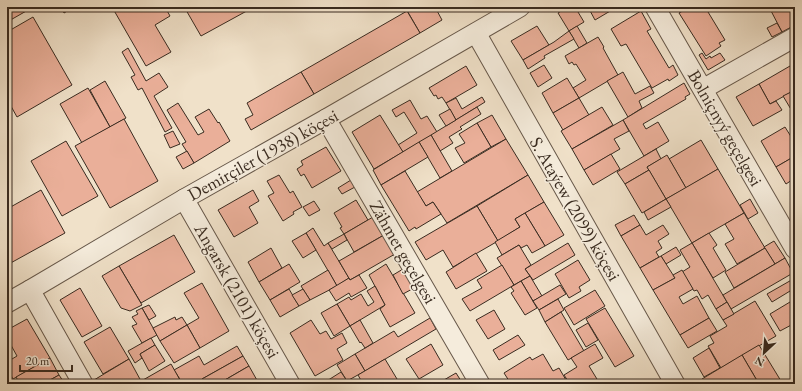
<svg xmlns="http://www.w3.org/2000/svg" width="802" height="391" viewBox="0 0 802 391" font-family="'EB Garamond',serif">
<rect width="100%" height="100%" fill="#f0e1c9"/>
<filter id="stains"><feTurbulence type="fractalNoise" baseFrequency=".005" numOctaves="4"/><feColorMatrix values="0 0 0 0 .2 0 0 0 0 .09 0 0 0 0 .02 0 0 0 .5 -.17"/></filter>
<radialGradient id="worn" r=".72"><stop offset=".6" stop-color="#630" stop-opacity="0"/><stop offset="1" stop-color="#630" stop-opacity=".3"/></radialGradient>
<!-- building -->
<g fill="#eaaf99" stroke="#392b20">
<path d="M 7,7 L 26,7 L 28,10 L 7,22 Z"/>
<path d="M 61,7 L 74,7 L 64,13 Z"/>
<path d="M 112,7 L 165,7 L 170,16 L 155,25 L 171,52 L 146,66 Z"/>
<path d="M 192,7 L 254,7 L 201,36 L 186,10 Z"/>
<path d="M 405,7 L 435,7 L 442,20 L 420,33 Z"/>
<path d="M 568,7 L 575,7 L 584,22 L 569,31 L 558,13 Z"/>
<path d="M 588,7 L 617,7 L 595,20 Z"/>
<path d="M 690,7 L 705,7 L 725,40 L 719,43 L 721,46 L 706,56 L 679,13 Z"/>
<path d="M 769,7 L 795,7 L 795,25 L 782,32 Z"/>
<path d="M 407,11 L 420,33 L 314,94 L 301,72 Z"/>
<path d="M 641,11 L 651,29 L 647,31 L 669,68 L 673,65 L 678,75 L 669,81 L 668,79 L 652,88 L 626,44 L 621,46 L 611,29 Z"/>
<path d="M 33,17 L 72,85 L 17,117 L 7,99 L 7,32 Z"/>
<path d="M 777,23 L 782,32 L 772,37 L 767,28 Z"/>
<path d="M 537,26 L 549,45 L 523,60 L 511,41 Z"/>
<path d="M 577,26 L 587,43 L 579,48 L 569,31 Z"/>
<path d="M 569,31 L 574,39 L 544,56 L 545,58 L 528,69 L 523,60 L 554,42 Z"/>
<path d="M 598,37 L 604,47 L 603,48 L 618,75 L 579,98 L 573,88 L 586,80 L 576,64 L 574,65 L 572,62 L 569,64 L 565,56 Z"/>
<path d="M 128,48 L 146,81 L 159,73 L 168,87 L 154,96 L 172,128 L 165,132 L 142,88 L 138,90 L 131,77 L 135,75 L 122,52 Z"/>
<path d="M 702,53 L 706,59 L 710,56 L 711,58 L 720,53 L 725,60 L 708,70 L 699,55 Z"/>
<path d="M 544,65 L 552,78 L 538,87 L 530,73 Z"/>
<path d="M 466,66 L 477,85 L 446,103 L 442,97 L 438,99 L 436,95 L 434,96 L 429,88 Z"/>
<path d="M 790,66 L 795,74 L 795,90 L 770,104 L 759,84 Z"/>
<path d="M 301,72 L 314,94 L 251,130 L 245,119 L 253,115 L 247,103 Z"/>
<path d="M 623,72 L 635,94 L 650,86 L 654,93 L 639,101 L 642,108 L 628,117 L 607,81 Z"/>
<path d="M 567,78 L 579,98 L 553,113 L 542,93 Z"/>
<path d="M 105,81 L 126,118 L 110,127 L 90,90 Z"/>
<path d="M 684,83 L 690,94 L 685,97 L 686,99 L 643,124 L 646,129 L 658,122 L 669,141 L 644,156 L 623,120 Z"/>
<path d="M 759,84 L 770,104 L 776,101 L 782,110 L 753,126 L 736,97 Z"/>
<path d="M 88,88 L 110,127 L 82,143 L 60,104 Z"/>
<path d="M 795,90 L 795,116 L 783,96 Z"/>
<path d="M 482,97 L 485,102 L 456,120 L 446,103 L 456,98 L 462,109 Z"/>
<path d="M 579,98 L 589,115 L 563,130 L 553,113 Z"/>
<path d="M 410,100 L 421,119 L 427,116 L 437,132 L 403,152 L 398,145 L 417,133 L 404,112 L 396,117 L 392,110 Z"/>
<path d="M 178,103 L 198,135 L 204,132 L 195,117 L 209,109 L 218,123 L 219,122 L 230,141 L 194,163 L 182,144 L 186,142 L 167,110 Z"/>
<path d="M 477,107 L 481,114 L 460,127 L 462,129 L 449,137 L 453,143 L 440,151 L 431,135 Z"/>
<path d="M 602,107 L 613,125 L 572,149 L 561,131 Z"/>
<path d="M 450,109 L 456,120 L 446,126 L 439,115 Z"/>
<path d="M 380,115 L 403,152 L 374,169 L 352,132 Z"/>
<path d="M 492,115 L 506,139 L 491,147 L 477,123 Z"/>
<path d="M 124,119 L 158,181 L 110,208 L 75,146 Z"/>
<path d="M 623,120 L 629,131 L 614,139 L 620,149 L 584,170 L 572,149 Z"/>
<path d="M 477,123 L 491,147 L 464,163 L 455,148 L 465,143 L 459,134 Z"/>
<path d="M 785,127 L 795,143 L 795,156 L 776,167 L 761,141 Z"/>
<path d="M 173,131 L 180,144 L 170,148 L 164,135 Z"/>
<path d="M 431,135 L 452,171 L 440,178 L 419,142 Z"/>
<path d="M 506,139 L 528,175 L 447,223 L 433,202 L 426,206 L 417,192 Z"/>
<path d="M 701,140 L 718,169 L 686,188 L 669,159 Z"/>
<path d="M 66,141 L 98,196 L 62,216 L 31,161 Z"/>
<path d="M 419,142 L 428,157 L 381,185 L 373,170 Z"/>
<path d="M 326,147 L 341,171 L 312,188 L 304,174 L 301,176 L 297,169 L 303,165 L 301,161 Z"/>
<path d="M 656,149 L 661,159 L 647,167 L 649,170 L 625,184 L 617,172 Z"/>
<path d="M 187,151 L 194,163 L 183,169 L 176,157 Z"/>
<path d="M 611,154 L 620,169 L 593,185 L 584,170 Z"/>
<path d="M 667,155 L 686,188 L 666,199 L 647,167 Z"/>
<path d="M 795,156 L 795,178 L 786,184 L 776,167 Z"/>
<path d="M 718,169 L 744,213 L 692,243 L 666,199 Z"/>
<path d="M 649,170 L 666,199 L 642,213 L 625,184 Z"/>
<path d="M 405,171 L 426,206 L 433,202 L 441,214 L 416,229 L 415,227 L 409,231 L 381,185 Z"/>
<path d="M 279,175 L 290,193 L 293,191 L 302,207 L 293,212 L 294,214 L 283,221 L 268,196 L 274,193 L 267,181 Z"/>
<path d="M 528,175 L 544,202 L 515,219 L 520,227 L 498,241 L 477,206 Z"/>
<path d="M 351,180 L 355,187 L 342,194 L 338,188 Z"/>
<path d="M 41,190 L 65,233 L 7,265 L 7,209 Z"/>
<path d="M 253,190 L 259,201 L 249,207 L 258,223 L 234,237 L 218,210 Z"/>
<path d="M 666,199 L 671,207 L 648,220 L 644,212 Z"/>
<path d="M 750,199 L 758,213 L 748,219 L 740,205 Z"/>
<path d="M 356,200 L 368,220 L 344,234 L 340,228 L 342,227 L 334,213 Z"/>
<path d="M 314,201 L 320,210 L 309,216 L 303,207 Z"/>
<path d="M 544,202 L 564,235 L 545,246 L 525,213 Z"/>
<path d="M 477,206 L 498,241 L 453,267 L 443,250 L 426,260 L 415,242 Z"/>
<path d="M 525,213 L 545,246 L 532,253 L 527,245 L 521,248 L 519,245 L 502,255 L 495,242 L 520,227 L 515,219 Z"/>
<path d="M 744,213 L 765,248 L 737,264 L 725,244 L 734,239 L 725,224 Z"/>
<path d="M 634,215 L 640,225 L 621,236 L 615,225 Z"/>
<path d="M 373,217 L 384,235 L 354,252 L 344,234 Z"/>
<path d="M 640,225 L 646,235 L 663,225 L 669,234 L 658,241 L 662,248 L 656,252 L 659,257 L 640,268 L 621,236 Z"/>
<path d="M 313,228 L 324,246 L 328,243 L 349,278 L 337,286 L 306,233 Z"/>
<path d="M 306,233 L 316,250 L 303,258 L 292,241 Z"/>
<path d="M 709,233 L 717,245 L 713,248 L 726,270 L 713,278 L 692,243 Z"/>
<path d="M 344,234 L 347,240 L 332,249 L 328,243 Z"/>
<path d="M 174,235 L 195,272 L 141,303 L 119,266 Z"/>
<path d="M 384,235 L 395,254 L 350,280 L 339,261 Z"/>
<path d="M 774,241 L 785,258 L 775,264 L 764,247 Z"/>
<path d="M 568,243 L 575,255 L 533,280 L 525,269 Z"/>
<path d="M 692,243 L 727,302 L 716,309 L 708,295 L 702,299 L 697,290 L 694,291 L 682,272 L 690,267 L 680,250 Z"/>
<path d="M 519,245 L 531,265 L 525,269 L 530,276 L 514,285 L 497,258 Z"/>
<path d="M 676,247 L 681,255 L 666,264 L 661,256 Z"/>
<path d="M 271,248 L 282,268 L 259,282 L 248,262 Z"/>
<path d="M 765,248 L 775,264 L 734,288 L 725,272 Z"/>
<path d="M 476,253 L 487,271 L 456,289 L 446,272 Z"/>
<path d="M 661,256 L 675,278 L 653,290 L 640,268 Z"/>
<path d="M 785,258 L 793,273 L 731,309 L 723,295 Z"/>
<path d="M 578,260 L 590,280 L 579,287 L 581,291 L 569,298 L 555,274 Z"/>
<path d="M 289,264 L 300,282 L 270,300 L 259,282 Z"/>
<path d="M 386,264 L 415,313 L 390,327 L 380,309 L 385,305 L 369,275 Z"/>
<path d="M 502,265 L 514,285 L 470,311 L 462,299 L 482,288 L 477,280 Z"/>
<path d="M 119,266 L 142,305 L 130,311 L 121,308 L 102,276 Z"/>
<path d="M 403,269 L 414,288 L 403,294 L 393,275 Z"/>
<path d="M 328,270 L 337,286 L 310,300 L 301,286 Z"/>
<path d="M 682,270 L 693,289 L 679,297 L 683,304 L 697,296 L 709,318 L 680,335 L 653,290 L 675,278 L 673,275 Z"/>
<path d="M 359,275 L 367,288 L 351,297 L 349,293 L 336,301 L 329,290 L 349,278 L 350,280 Z"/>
<path d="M 530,276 L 542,296 L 533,301 L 521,281 Z"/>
<path d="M 795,278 L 795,288 L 772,302 L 767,294 Z"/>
<path d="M 521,281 L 537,308 L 525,315 L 511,293 L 514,291 L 511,287 Z"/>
<path d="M 202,283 L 229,331 L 200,348 L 187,325 L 199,318 L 184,293 Z"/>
<path d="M 560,285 L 566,294 L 539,310 L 533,301 Z"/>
<path d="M 375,286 L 385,305 L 350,326 L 337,304 L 349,297 L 351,300 L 361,294 L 368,306 L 374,302 L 367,291 Z"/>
<path d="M 80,288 L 102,326 L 82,337 L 60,300 Z"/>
<path d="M 289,289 L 299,306 L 280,317 L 270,300 Z"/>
<path d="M 303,289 L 310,300 L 299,306 L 292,295 Z"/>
<path d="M 595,290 L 605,306 L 574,325 L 564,308 Z"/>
<path d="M 558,299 L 564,310 L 545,322 L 539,310 Z"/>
<path d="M 795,299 L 795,323 L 780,331 L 770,314 Z"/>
<path d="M 755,301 L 776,336 L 721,368 L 708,346 L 714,343 L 710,336 L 727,326 L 723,320 Z"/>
<path d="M 727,302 L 734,314 L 723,320 L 716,309 Z"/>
<path d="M 337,304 L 350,326 L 334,336 L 321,313 Z"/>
<path d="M 149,305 L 156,316 L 149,320 L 142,308 Z"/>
<path d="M 142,308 L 157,335 L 142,343 L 132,326 L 137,324 L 132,317 L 138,314 L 136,311 Z"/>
<path d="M 605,308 L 634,356 L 615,367 L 586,319 Z"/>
<path d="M 494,310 L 505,329 L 488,339 L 476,320 Z"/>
<path d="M 561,312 L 584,351 L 568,360 L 545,322 Z"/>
<path d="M 175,317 L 176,320 L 182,317 L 187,325 L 160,341 L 153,328 Z"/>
<path d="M 430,318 L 436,329 L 365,371 L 355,354 L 394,331 L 398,337 Z"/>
<path d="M 709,318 L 717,331 L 688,348 L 680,335 Z"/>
<path d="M 27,319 L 50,358 L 13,379 L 7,368 L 7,362 L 17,356 L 7,338 L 7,330 Z"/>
<path d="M 311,320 L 320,334 L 326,331 L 331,339 L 342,333 L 347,343 L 337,349 L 343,360 L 315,376 L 290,333 Z"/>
<path d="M 360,320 L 373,343 L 365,348 L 361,342 L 360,343 L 350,326 Z"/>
<path d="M 588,323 L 598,340 L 586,347 L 576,330 Z"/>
<path d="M 187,325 L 200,348 L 174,363 L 160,341 Z"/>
<path d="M 110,327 L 129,359 L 103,374 L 84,342 Z"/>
<path d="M 518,335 L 525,345 L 499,360 L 493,350 Z"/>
<path d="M 151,338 L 155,345 L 140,354 L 142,358 L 135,363 L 128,351 Z"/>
<path d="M 431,344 L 443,365 L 419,379 L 406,359 Z"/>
<path d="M 595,344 L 603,358 L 589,366 L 600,384 L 570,384 L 564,375 L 577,367 L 571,358 Z"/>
<path d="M 155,345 L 165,361 L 149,371 L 140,354 Z"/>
<path d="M 759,345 L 781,381 L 776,384 L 759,384 L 742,355 Z"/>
<path d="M 237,346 L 243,356 L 202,379 L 204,384 L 183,384 L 174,370 L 199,356 L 204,365 Z"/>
<path d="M 709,348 L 720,368 L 704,377 L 693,358 Z"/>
<path d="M 355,354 L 365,371 L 347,381 L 337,365 Z"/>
<path d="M 543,354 L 553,371 L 559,368 L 566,380 L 559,384 L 511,384 L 504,373 L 530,357 L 532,360 Z"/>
<path d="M 742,355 L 759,384 L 705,384 L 702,379 Z"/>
<path d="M 243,356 L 249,366 L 218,384 L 204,384 L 202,379 Z"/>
<path d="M 50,358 L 59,375 L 43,384 L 20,384 L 16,377 Z"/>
<path d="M 129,359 L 141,381 L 136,384 L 96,384 L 94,380 Z"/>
<path d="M 385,359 L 400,384 L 363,384 L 358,375 Z"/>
<path d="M 171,364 L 180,380 L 173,384 L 136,384 Z"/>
<path d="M 249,366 L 258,382 L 254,384 L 218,384 Z"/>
<path d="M 341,372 L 347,381 L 342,384 L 322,384 Z"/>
<path d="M 456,373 L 463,384 L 437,384 Z"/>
<path d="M 59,375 L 65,384 L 43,384 Z"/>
</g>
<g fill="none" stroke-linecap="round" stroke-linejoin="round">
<defs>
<g id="street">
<path d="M 655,7 L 795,249"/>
<path d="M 476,33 L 675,384"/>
<path d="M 703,89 L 795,37"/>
<path d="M 326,119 L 480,384"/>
<path d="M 184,199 L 290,384"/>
<path d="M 30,290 L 83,384"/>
<path d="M 7,303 L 30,290 L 184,199 L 326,119 L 520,7"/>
</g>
</defs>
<!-- street casing -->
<use href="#street" stroke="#67584a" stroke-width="21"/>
<!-- street -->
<use href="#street" stroke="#f5ecdc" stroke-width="19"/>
</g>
<g text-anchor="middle" stroke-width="3" stroke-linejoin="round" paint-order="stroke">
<!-- street labels -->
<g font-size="18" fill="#392b20" stroke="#f5ecdc">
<text transform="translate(725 128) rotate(60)" y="6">Bolniçnyý geçelgesi</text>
<text transform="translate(263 155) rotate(-29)" y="6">Demirçiler (1938) köçesi</text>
<text transform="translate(575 209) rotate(60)" y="6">S. Ataýew (2099) köçesi</text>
<text transform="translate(403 252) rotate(60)" y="6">Zähmet geçelgesi</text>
<text transform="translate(237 291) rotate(60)" y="6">Angarsk (2101) köçesi</text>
</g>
</g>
<!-- margin -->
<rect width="802" height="391" fill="none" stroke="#f0e1c9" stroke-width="24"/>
<rect x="8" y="8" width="786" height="375" fill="none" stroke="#392b20" stroke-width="2"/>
<rect x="12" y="12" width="778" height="367" fill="none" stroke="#392b20"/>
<!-- north arrow -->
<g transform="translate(764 353) rotate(206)" stroke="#f5ecdc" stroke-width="3" paint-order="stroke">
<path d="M0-3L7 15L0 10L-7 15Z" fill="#392b20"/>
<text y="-6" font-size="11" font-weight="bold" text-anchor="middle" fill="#392b20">N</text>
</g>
<!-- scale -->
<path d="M20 365v6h52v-6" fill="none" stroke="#392b20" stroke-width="2"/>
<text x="26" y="365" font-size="12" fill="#392b20" stroke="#f5ecdc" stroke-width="3" paint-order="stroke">20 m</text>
<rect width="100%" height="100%" filter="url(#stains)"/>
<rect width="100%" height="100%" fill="url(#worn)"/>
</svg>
